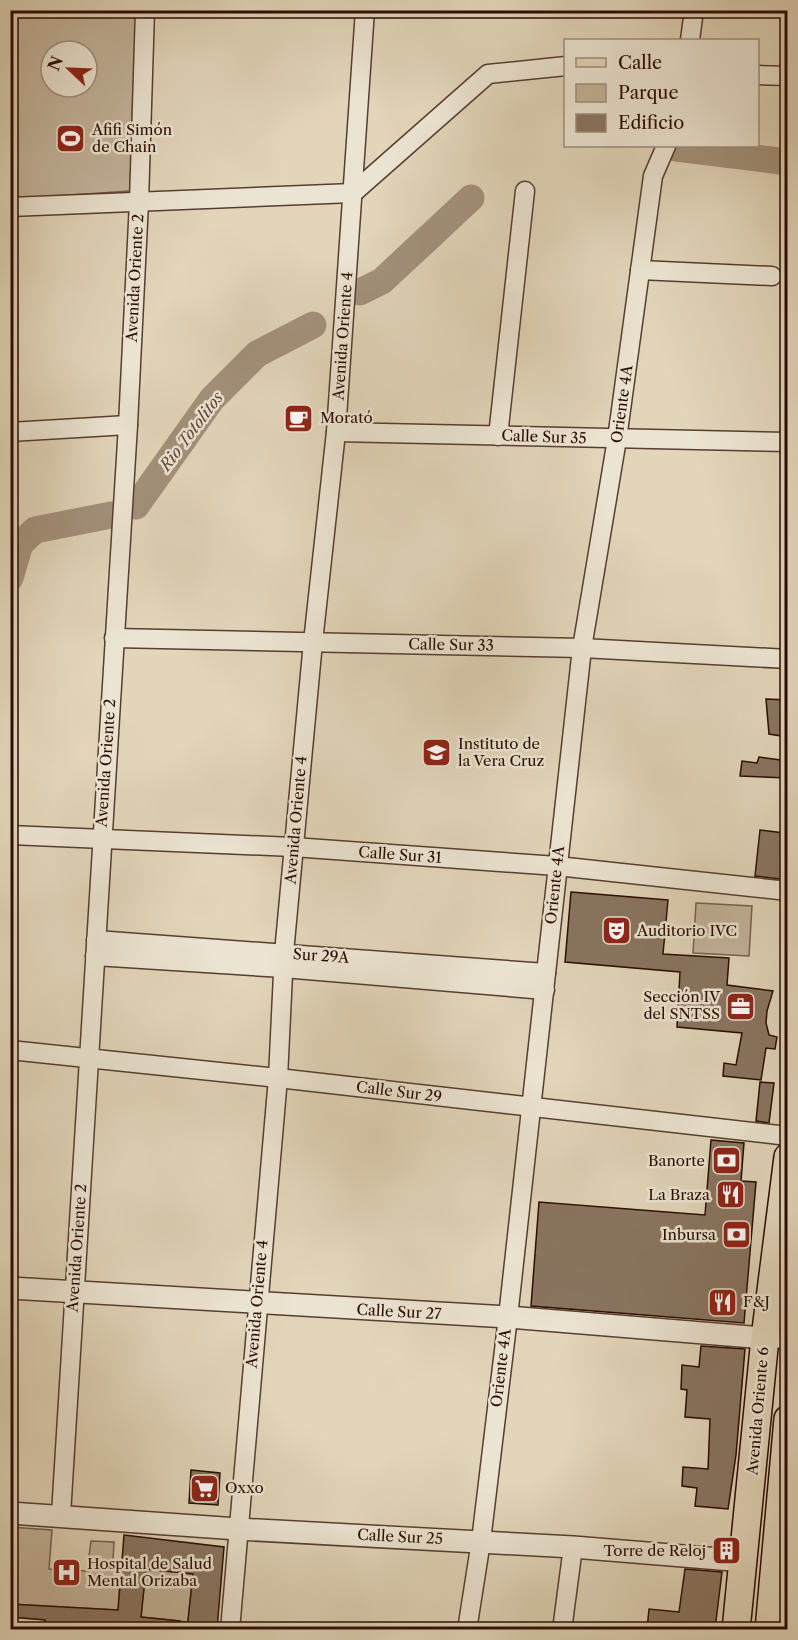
<svg xmlns="http://www.w3.org/2000/svg" width="798" height="1640" viewBox="0 0 798 1640" font-family="'Libre Caslon Text',serif">
<rect width="100%" height="100%" fill="#e2d5ba"/>
<filter id="stains"><feTurbulence type="fractalNoise" baseFrequency=".00333" numOctaves="4"/><feColorMatrix values="0 0 0 0 .2 0 0 0 0 .09 0 0 0 0 .02 0 0 0 .5 -.17"/></filter>
<radialGradient id="worn" r=".72"><stop offset=".6" stop-color="#630" stop-opacity="0"/><stop offset="1" stop-color="#630" stop-opacity=".3"/></radialGradient>
<!-- green -->
<g fill="#c3b39b" stroke="#76604e" stroke-width="1.5" fill-rule="evenodd">
<path d="M 11,11 L 136,11 L 130,191 L 11,199 ZM 51,51 L 87,51 L 87,87 L 51,87 Z"/>
<path d="M 696,903 L 752,906 L 749,956 L 693,953 Z"/>
<path d="M 10,1527 L 52,1530 L 49,1569 L 87,1571 L 91,1541 L 114,1542 L 113,1560 L 122,1560 L 118,1610 L 11,1604 Z"/>
<path d="M 146,1569 L 193,1574 L 188,1622 L 141,1617 Z"/>
</g>
<g fill="none" stroke-linecap="round" stroke-linejoin="round">
<!-- river -->
<g stroke="#a3917b" stroke-width="27">
<path d="M 676,148 L 788,162"/>
<path d="M 360,292 L 382,281 L 471,198"/>
<path d="M 136,506 L 212,399 L 257,354 L 313,325"/>
<path d="M 10,578 L 20,544 L 35,530 L 111,515"/>
</g>
</g>
<!-- building -->
<g fill="#897561" stroke="#290c01" stroke-width="1.5">
<path d="M 766,699 L 788,700 L 788,737 L 769,734 Z"/>
<path d="M 759,757 L 788,761 L 788,778 L 740,776 L 742,761 L 757,763 Z"/>
<path d="M 760,830 L 784,833 L 781,865 L 788,866 L 788,880 L 755,876 Z"/>
<path d="M 571,892 L 668,900 L 663,954 L 729,958 L 727,985 L 773,991 L 767,1011 L 766,1023 L 769,1035 L 777,1037 L 775,1049 L 766,1048 L 761,1080 L 723,1076 L 724,1063 L 736,1065 L 742,1033 L 677,1027 L 680,972 L 565,962 Z"/>
<path d="M 760,1082 L 774,1083 L 769,1123 L 756,1121 Z"/>
<path d="M 711,1140 L 744,1143 L 741,1181 L 756,1182 L 744,1323 L 531,1306 L 539,1202 L 705,1215 Z"/>
<path d="M 701,1346 L 745,1349 L 736,1455 L 728,1509 L 695,1506 L 697,1488 L 682,1486 L 683,1467 L 708,1469 L 710,1419 L 685,1417 L 687,1390 L 681,1389 L 682,1365 L 699,1367 Z"/>
<path d="M 191,1470 L 220,1473 L 218,1505 L 189,1503 Z"/>
<path d="M 124,1535 L 224,1547 L 217,1629 L 187,1629 L 193,1574 L 146,1569 L 141,1617 L 180,1621 L 179,1629 L 45,1629 L 45,1620 L 10,1617 L 10,1604 L 118,1610 Z"/>
<path d="M 685,1569 L 722,1572 L 715,1629 L 647,1629 L 649,1609 L 679,1612 Z"/>
</g>
<g fill="none" stroke-linecap="round" stroke-linejoin="round">
<defs>
<g id="minor">
<path d="M 690,40 L 694,10"/>
<path d="M 758,75 L 788,76"/>
<path d="M 10,207 L 353,193 L 488,74 L 566,66"/>
<path d="M 640,270 L 772,276"/>
<path d="M 10,432 L 128,425"/>
<path d="M 336,432 L 788,442"/>
<path d="M 498,436 L 525,191"/>
<path d="M 114,638 L 582,648 L 788,659"/>
<path d="M 10,835 L 293,847 L 557,866 L 788,891"/>
<path d="M 96,940 L 546,973"/>
<path d="M 95,956 L 283,968 L 545,990"/>
<path d="M 10,1050 L 278,1078 L 788,1136"/>
<path d="M 765,1338 L 788,1339"/>
<path d="M 61,1515 L 128,425 L 139,202 L 145,10"/>
<path d="M 230,1630 L 278,1078 L 284,953 L 313,642 L 336,432 L 365,10"/>
<path d="M 467,1630 L 481,1541 L 508,1317 L 582,648 L 617,439 L 653,176 L 666,146"/>
<path d="M 562,1630 L 573,1547"/>
</g>
<g id="tertiary">
<path d="M 10,1288 L 508,1317 L 765,1338"/>
<path d="M 10,1513 L 238,1529 L 573,1547 L 744,1561"/>
</g>
<g id="primary">
<path d="M 736,1630 L 765,1338 L 788,1157"/>
<path d="M 769,1630 L 788,1419"/>
</g>
</defs>
<!-- minor casing -->
<use href="#minor" stroke="#573e2f" stroke-width="21"/>
<!-- tertiary casing -->
<use href="#tertiary" stroke="#573e2f" stroke-width="24"/>
<!-- primary casing -->
<use href="#primary" stroke="#290c01" stroke-width="30"/>
<!-- minor -->
<use href="#minor" stroke="#ece4d2" stroke-width="18"/>
<!-- tertiary -->
<use href="#tertiary" stroke="#ece4d2" stroke-width="21"/>
<!-- primary -->
<use href="#primary" stroke="#e2d5ba" stroke-width="27"/>
</g>
<!-- icons -->
<defs>
<symbol id="stadium-square" viewBox="-11 -11 22 22"><rect x="-9" y="-9" width="18" height="18" rx="4" fill="#8f2418" stroke="#ece4d2"/><path d="M0-5a6.5 5 0 1 0 0 10a6.5 5 0 1 0 0-10ZM-3.5-1.8h7v3.6h-7Z" fill="#fff"/></symbol>
<symbol id="cafe-square" viewBox="-11 -11 22 22"><rect x="-9" y="-9" width="18" height="18" rx="4" fill="#8f2418" stroke="#ece4d2"/><path d="M-5.5-4.5H6V0H3Q3 3.5 0 3.5H-2.5Q-5.5 3.5-5.5 0ZM3-3.2v2h1.7v-2ZM-6 4.5H4V6H-6Z" fill="#fff"/></symbol>
<symbol id="school-square" viewBox="-11 -11 22 22"><rect x="-9" y="-9" width="18" height="18" rx="4" fill="#8f2418" stroke="#ece4d2"/><path d="M0-5L7-2L0 1L-7-2ZM-4 1L0 2.5L4 1V4Q0 6-4 4Z" fill="#fff"/></symbol>
<symbol id="theatre-square" viewBox="-11 -11 22 22"><rect x="-9" y="-9" width="18" height="18" rx="4" fill="#8f2418" stroke="#ece4d2"/><path d="M-5-5.5Q0-4 5-5.5V0Q5 5 0 6Q-5 5-5 0ZM-3.3-2.5H-1v1.5H-3.3ZM1-2.5H3.3v1.5H1ZM-2.8 1Q0 5.5 2.8 1Z" fill="#fff"/></symbol>
<symbol id="office-square" viewBox="-11 -11 22 22"><rect x="-9" y="-9" width="18" height="18" rx="4" fill="#8f2418" stroke="#ece4d2"/><path d="M-6-3h4V-5.5h4V-3h4V5H-6ZM-1-4.5V-3h2v-1.5ZM-6 0V1H6V0Z" fill="#fff"/></symbol>
<symbol id="bank-square" viewBox="-11 -11 22 22"><rect x="-9" y="-9" width="18" height="18" rx="4" fill="#8f2418" stroke="#ece4d2"/><path d="M-6-4H6V4H-6ZM0-2.3a2.3 2.3 0 1 0 0 4.6a2.3 2.3 0 1 0 0-4.6Z" fill="#fff"/></symbol>
<symbol id="restaurant-square" viewBox="-11 -11 22 22"><rect x="-9" y="-9" width="18" height="18" rx="4" fill="#8f2418" stroke="#ece4d2"/><path d="M-5-6h1v4h1v-4h1v4h1v-4h1v5L-1.5 .5V6h-2V.5L-5-1ZM5-6V6H3V1.5H1.5Q1.5-4 5-6Z" fill="#fff"/></symbol>
<symbol id="supermarket-square" viewBox="-11 -11 22 22"><rect x="-9" y="-9" width="18" height="18" rx="4" fill="#8f2418" stroke="#ece4d2"/><path d="M-6-5.5h2.5l.6 2H6L4.5 2H-2.5L-4.4-4H-6ZM-1.5 3.2a1.3 1.3 0 1 0 .1 0ZM3 3.2a1.3 1.3 0 1 0 .1 0Z" fill="#fff"/></symbol>
<symbol id="building-square" viewBox="-11 -11 22 22"><rect x="-9" y="-9" width="18" height="18" rx="4" fill="#8f2418" stroke="#ece4d2"/><path d="M-4-6H4V6H1V3H-1V6H-4ZM-2.5-4.3h1.7v1.8h-1.7ZM.8-4.3h1.7v1.8H.8ZM-2.5-1h1.7V.8h-1.7ZM.8-1h1.7V.8H.8Z" fill="#fff"/></symbol>
<symbol id="hospital-square" viewBox="-11 -11 22 22"><rect x="-9" y="-9" width="18" height="18" rx="4" fill="#8f2418" stroke="#ece4d2"/><path d="M-5-5h3v3.5h4V-5h3V5h-3V1.5h-4V5h-3Z" fill="#fff"/></symbol>
</defs>
<g fill-rule="evenodd">
<use href="#stadium-square" x="54" y="122" width="33" height="33"/>
<use href="#cafe-square" x="282" y="402" width="33" height="33"/>
<use href="#school-square" x="420" y="736" width="33" height="33"/>
<use href="#theatre-square" x="600" y="914" width="33" height="33"/>
<use href="#office-square" x="724" y="990" width="33" height="33"/>
<use href="#bank-square" x="710" y="1144" width="33" height="33"/>
<use href="#restaurant-square" x="714" y="1178" width="33" height="33"/>
<use href="#bank-square" x="720" y="1218" width="33" height="33"/>
<use href="#restaurant-square" x="706" y="1286" width="33" height="33"/>
<use href="#supermarket-square" x="188" y="1472" width="33" height="33"/>
<use href="#building-square" x="710" y="1534" width="33" height="33"/>
<use href="#hospital-square" x="50" y="1556" width="33" height="33"/>
</g>
<g text-anchor="middle" stroke-width="5" stroke-linejoin="round" paint-order="stroke">
<!-- poi labels -->
<g font-size="15" fill="#290c01" stroke="#ece4d2" text-anchor="start">
<text x="92" y="135">Afifi Simón<tspan x="92" dy="17">de Chain</tspan></text>
<text x="320" y="423">Morató</text>
<text x="458" y="749">Instituto de<tspan x="458" dy="17">la Vera Cruz</tspan></text>
<text x="637" y="936">Auditorio IVC</text>
<text x="720" y="1002" text-anchor="end">Sección IV<tspan x="720" dy="17">del SNTSS</tspan></text>
<text x="705" y="1166" text-anchor="end">Banorte</text>
<text x="710" y="1200" text-anchor="end">La Braza</text>
<text x="716" y="1240" text-anchor="end">Inbursa</text>
<text x="743" y="1307">F&amp;J</text>
<text x="225" y="1493">Oxxo</text>
<text x="706" y="1556" text-anchor="end">Torre de Reloj</text>
<text x="87" y="1569">Hospital de Salud<tspan x="87" dy="17">Mental Orizaba</tspan></text>
</g>
<!-- street labels -->
<g font-size="15" fill="#290c01" stroke="#ece4d2">
<text transform="translate(135 278) rotate(-87)" y="5">Avenida Oriente 2</text>
<text transform="translate(343 336) rotate(-86)" y="5">Avenida Oriente 4</text>
<text transform="translate(622 404) rotate(-82)" y="5">Oriente 4A</text>
<text transform="translate(544 437) rotate(2)" y="5">Calle Sur 35</text>
<text transform="translate(451 645) rotate(1)" y="5">Calle Sur 33</text>
<text transform="translate(106 763) rotate(-86)" y="5">Avenida Oriente 2</text>
<text transform="translate(296 820) rotate(-85)" y="5">Avenida Oriente 4</text>
<text transform="translate(400 855) rotate(4)" y="5">Calle Sur 31</text>
<text transform="translate(555 885) rotate(-84)" y="5">Oriente 4A</text>
<text transform="translate(321 956) rotate(4)" y="5">Sur 29A</text>
<text transform="translate(399 1092) rotate(7)" y="5">Calle Sur 29</text>
<text transform="translate(77 1248) rotate(-86)" y="5">Avenida Oriente 2</text>
<text transform="translate(257 1304) rotate(-85)" y="5">Avenida Oriente 4</text>
<text transform="translate(399 1312) rotate(3)" y="5">Calle Sur 27</text>
<text transform="translate(501 1368) rotate(-83)" y="5">Oriente 4A</text>
<text transform="translate(758 1411) rotate(-85)" y="5">Avenida Oriente 6</text>
<text transform="translate(400 1537) rotate(3)" y="5">Calle Sur 25</text>
</g>
<!-- water labels -->
<g font-size="16" font-style="italic" fill="#604838" stroke="#ece4d2">
<text transform="translate(191 431) rotate(-53)" y="6">Rio Totolitos</text>
</g>
</g>
<!-- margin -->
<rect width="798" height="1640" fill="none" stroke="#e2d5ba" stroke-width="36"/>
<rect x="12" y="12" width="774" height="1616" fill="none" stroke="#290c01" stroke-width="3"/>
<rect x="18" y="18" width="762" height="1604" fill="none" stroke="#290c01" stroke-width="1.5"/>
<!-- legend -->
<rect x="564" y="39" width="195" height="108" fill="#ece4d2" stroke="#9e8e7e" stroke-width="1.5"/>
<rect x="576" y="58" width="30" height="9" fill="#e2d5ba" stroke="#9e8e7e" stroke-width="1.5"/>
<text x="618" y="69" font-size="18" fill="#290c01">Calle</text>
<rect x="576" y="84" width="30" height="18" fill="#c3b39b" stroke="#9e8e7e" stroke-width="1.5"/>
<text x="618" y="99" font-size="18" fill="#290c01">Parque</text>
<rect x="576" y="114" width="30" height="18" fill="#897561" stroke="#9e8e7e" stroke-width="1.5"/>
<text x="618" y="129" font-size="18" fill="#290c01">Edificio</text>
<!-- north arrow -->
<g transform="translate(69 69) rotate(293)"><circle r="28" fill="#ece4d2" stroke="#9e8e7e" stroke-width="1.5"/>
<path d="M0-4.5L10 22L0 15L-10 22Z" fill="#8f2418"/>
<text y="-9" font-size="16" font-weight="bold" text-anchor="middle" fill="#290c01">N</text>
</g>
<rect width="100%" height="100%" filter="url(#stains)"/>
<rect width="100%" height="100%" fill="url(#worn)"/>
</svg>
